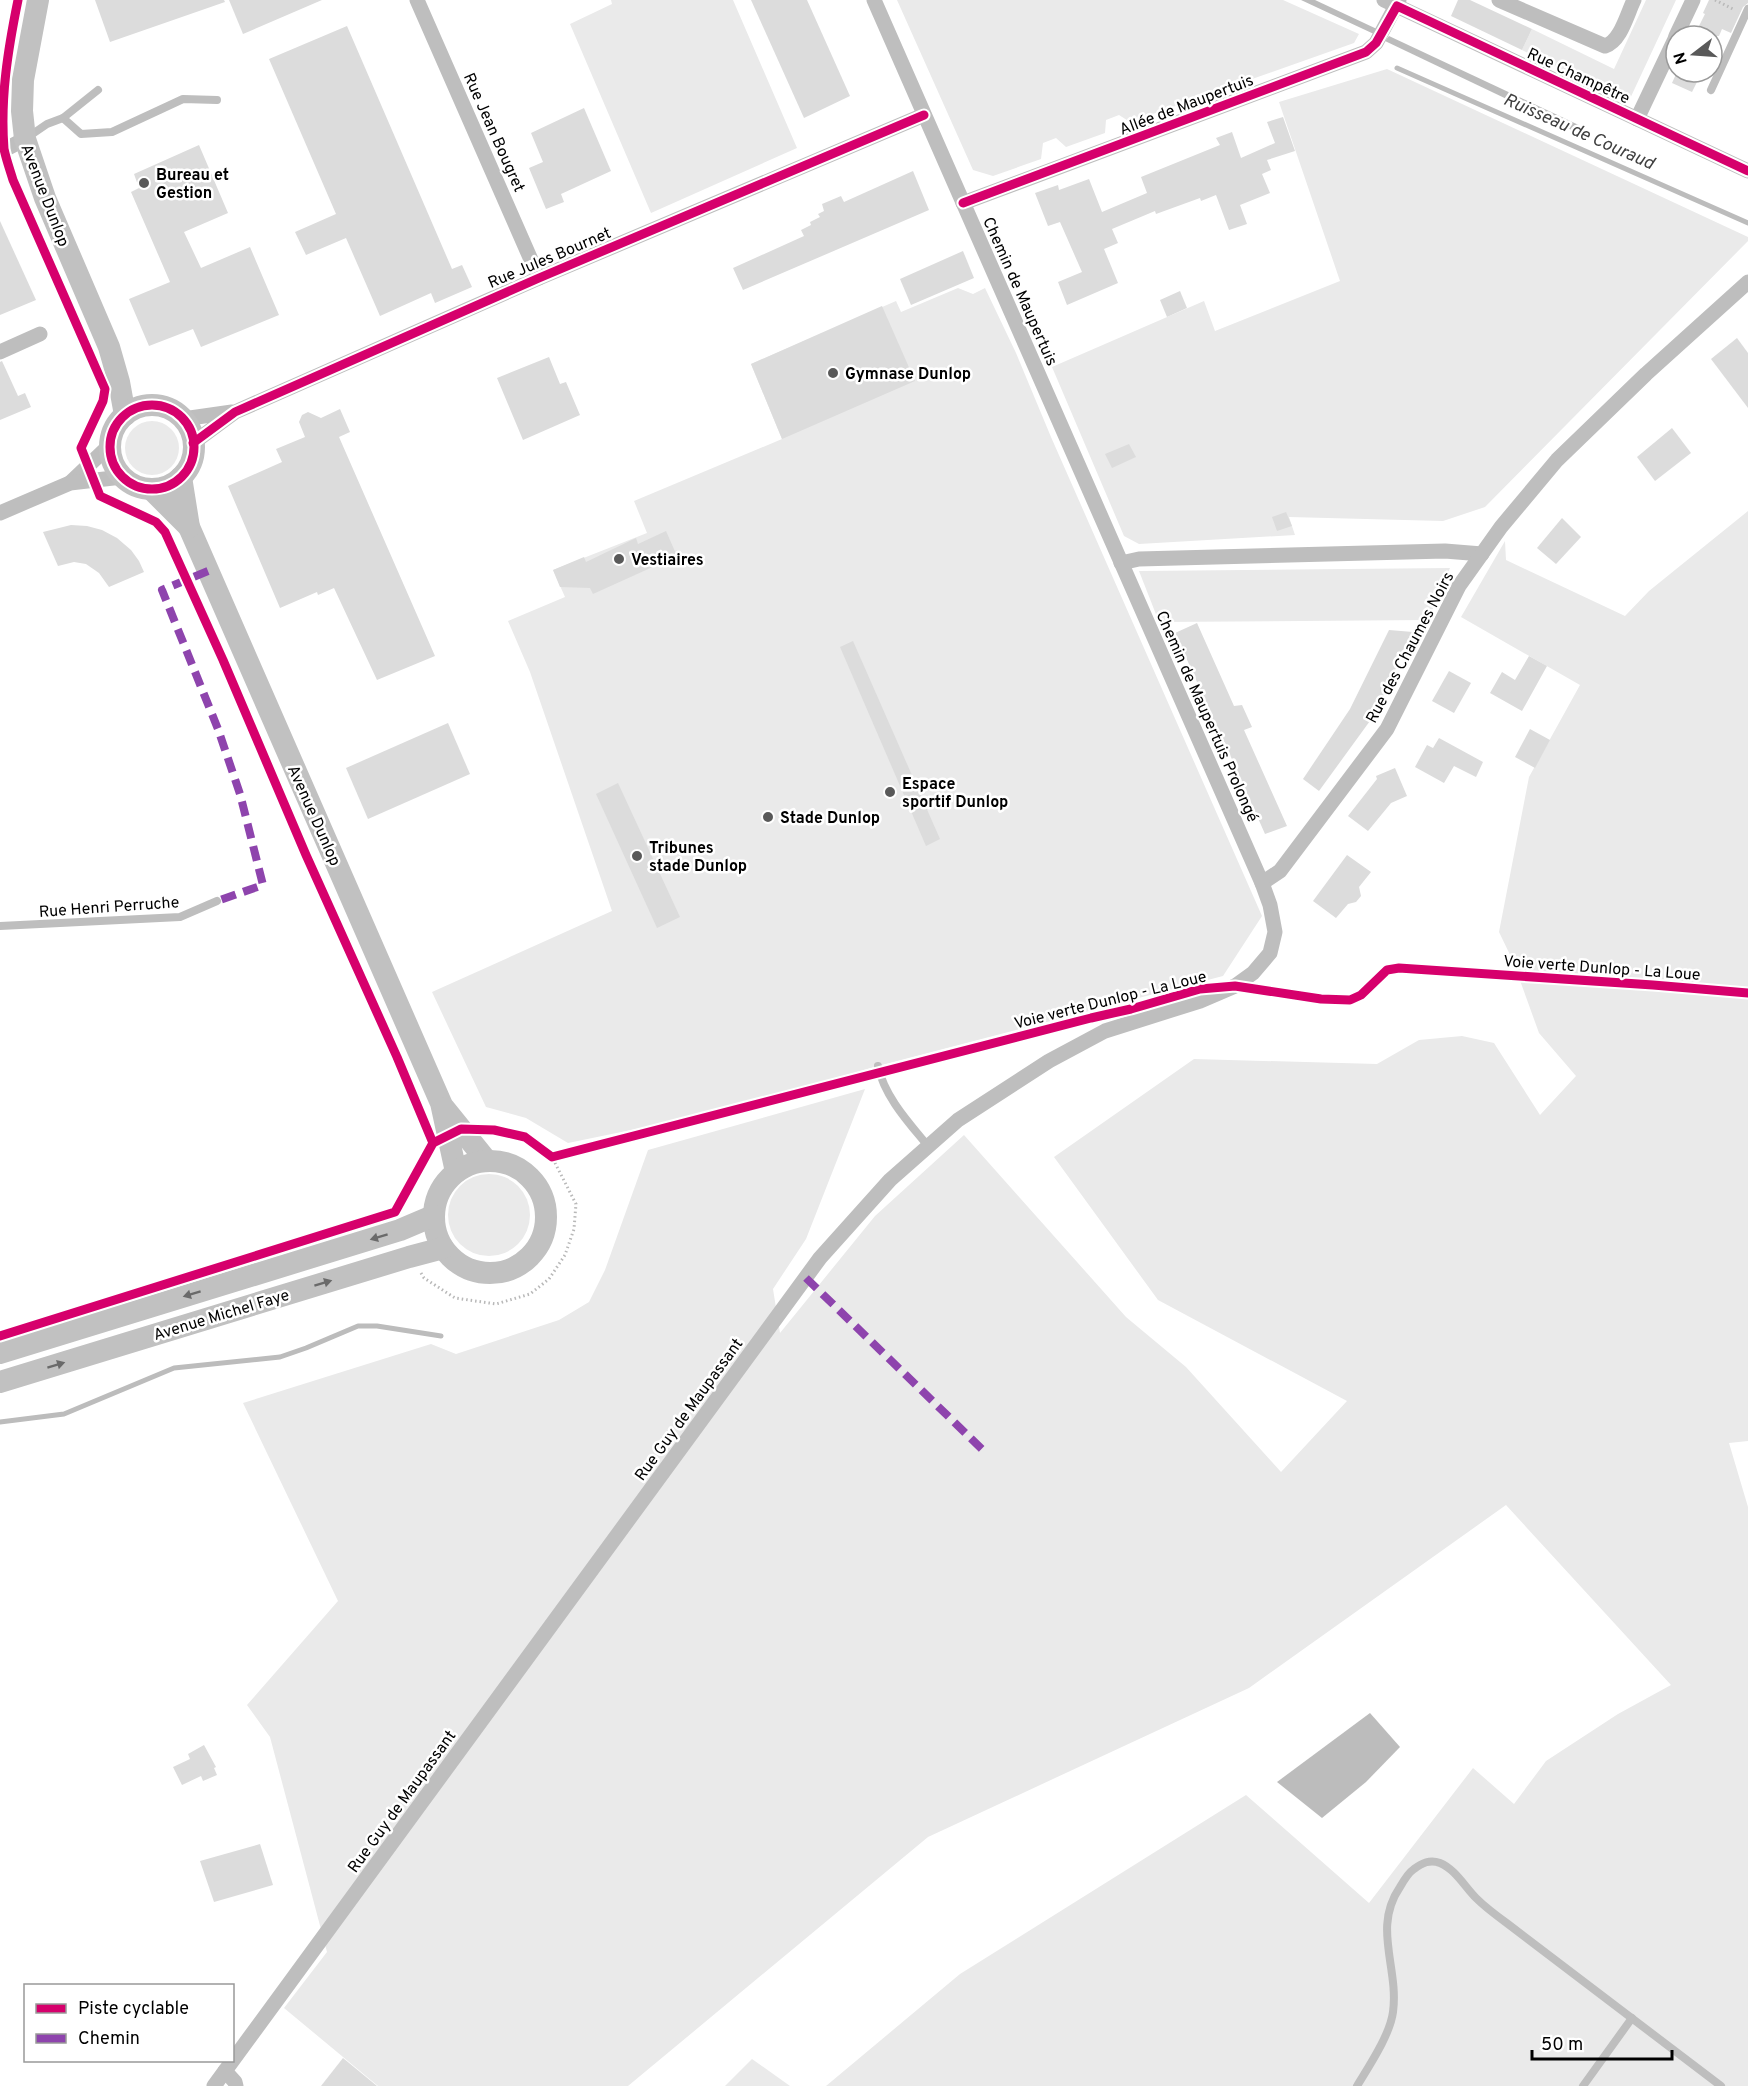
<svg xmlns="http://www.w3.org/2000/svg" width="1748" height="2086" viewBox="0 0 1748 2086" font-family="Overpass,sans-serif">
<rect width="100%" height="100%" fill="#fff"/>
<!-- green -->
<g fill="#eaeaea">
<path d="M 611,0 L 733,0 L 797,148 L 651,213 L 570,24 L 612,4 Z"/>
<path d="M 897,0 L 1283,0 L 1359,34 L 1354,43 L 1130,122 L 1119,115 L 1106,120 L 1105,133 L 1066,147 L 1056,138 L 1043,143 L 1041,159 L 993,176 L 973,170 Z"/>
<path d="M 1646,0 L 1676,0 L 1628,103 L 1522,50 L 1532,29 L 1614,69 Z"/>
<path d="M 1387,69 L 1748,237 L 1748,241 L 1485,507 L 1443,521 L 1289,517 L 1295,535 L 1139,544 L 1124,536 L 1052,367 L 1204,301 L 1215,331 L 1340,281 L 1279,102 Z"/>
<path d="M 958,288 L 973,294 L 985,288 L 1016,353 L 1051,437 L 1262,916 L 1223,976 L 878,1066 L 699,1116 L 568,1143 L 526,1118 L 486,1107 L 432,992 L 612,911 L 530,672 L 508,621 L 565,597 L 553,570 L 647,533 L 634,501 L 782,439 L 751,364 L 896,301 L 901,312 Z"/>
<circle cx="152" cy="448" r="27"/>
<path d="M 1748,511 L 1748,1441 L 1729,1443 L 1748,1507 L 1748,2086 L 826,2086 L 960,1974 L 1246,1795 L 1369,1903 L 1473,1768 L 1514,1804 L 1546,1761 L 1618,1714 L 1671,1685 L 1506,1505 L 1249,1688 L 928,1837 L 628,2086 L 378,2086 L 284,2008 L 327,1952 L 270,1737 L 247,1705 L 338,1601 L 243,1403 L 431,1344 L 456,1354 L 559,1320 L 589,1302 L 605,1270 L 648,1150 L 865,1089 L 806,1239 L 773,1289 L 780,1333 L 875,1216 L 964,1135 L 1126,1317 L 1186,1367 L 1281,1472 L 1347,1401 L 1158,1300 L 1054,1157 L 1194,1059 L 1377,1064 L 1419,1040 L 1462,1036 L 1494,1043 L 1540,1115 L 1576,1076 L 1539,1033 L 1513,961 L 1499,932 L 1529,777 L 1580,685 L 1461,617 L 1505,541 L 1506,560 L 1625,616 L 1649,591 Z"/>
<path d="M 1450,568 L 1428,620 L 1159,622 L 1139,571 Z"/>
<circle cx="489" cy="1215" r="41"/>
<path d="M 752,2059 L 790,2086 L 725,2086 Z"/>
</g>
<!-- water -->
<g fill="#bcbcbc">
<path d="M 1301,0 L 1315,0 L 1379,30 L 1376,35 Z"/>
<path d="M 1389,36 L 1585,128 L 1582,135 L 1385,41 Z"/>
<path d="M 1370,1713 L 1400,1747 L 1366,1782 L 1322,1818 L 1277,1782 Z"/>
</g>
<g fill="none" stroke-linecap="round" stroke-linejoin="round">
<!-- stream -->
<g stroke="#bcbcbc" stroke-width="5">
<path d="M 1397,68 L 1748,223"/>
<path d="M 0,1422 L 64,1414 L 174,1368 L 280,1357 L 306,1348 L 358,1326 L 377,1326 L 441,1336"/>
</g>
</g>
<!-- building -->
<g fill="#dcdcdc">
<path d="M 95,0 L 224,0 L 225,2 L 110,42 Z"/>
<path d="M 229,0 L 322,0 L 243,34 Z"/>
<path d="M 751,0 L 807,0 L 850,96 L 804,118 Z"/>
<path d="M 1458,0 L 1470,0 L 1532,29 L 1522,50 L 1451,16 Z"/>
<path d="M 1709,0 L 1748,0 L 1748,3 L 1743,7 L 1731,33 L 1722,29 L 1719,36 L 1694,36 L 1705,14 L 1703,13 Z"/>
<path d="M 347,26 L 452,269 L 462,265 L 472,287 L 435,303 L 431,293 L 380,316 L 346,238 L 306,255 L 295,232 L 336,214 L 269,59 Z"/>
<path d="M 1677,72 L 1702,72 L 1692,92 L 1672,83 Z"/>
<path d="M 584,108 L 611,171 L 561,194 L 564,202 L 546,209 L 529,168 L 543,162 L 531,133 Z"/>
<path d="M 1283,117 L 1295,151 L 1267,160 L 1271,170 L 1262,174 L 1270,193 L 1240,205 L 1247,224 L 1229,230 L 1216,195 L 1201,201 L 1200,198 L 1156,214 L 1155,211 L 1112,229 L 1118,243 L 1104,249 L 1118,283 L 1067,305 L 1058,282 L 1082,272 L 1060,222 L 1048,226 L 1035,193 L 1058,185 L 1059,190 L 1089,179 L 1102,212 L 1147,193 L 1141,177 L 1220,145 L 1216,138 L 1232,132 L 1241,158 L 1275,143 L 1267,122 Z"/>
<path d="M 199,145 L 228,213 L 184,232 L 201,268 L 250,247 L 279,315 L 201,347 L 193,329 L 149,346 L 129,299 L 170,282 L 131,192 L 139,188 L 134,174 Z"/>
<path d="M 913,171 L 929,210 L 743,290 L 733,268 L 804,236 L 801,230 L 811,225 L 810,222 L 820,217 L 818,214 L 824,211 L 822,204 L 841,196 L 844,202 Z"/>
<path d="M 0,221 L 36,300 L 0,315 Z"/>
<path d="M 963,251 L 974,278 L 911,305 L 900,279 Z"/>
<path d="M 1180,291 L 1187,308 L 1167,317 L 1160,300 Z"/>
<path d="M 882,306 L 915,381 L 782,439 L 751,364 Z"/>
<path d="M 1737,338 L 1748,353 L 1748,408 L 1711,359 Z"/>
<path d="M 549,357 L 560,384 L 566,382 L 580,415 L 523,440 L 497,378 Z"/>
<path d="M 2,361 L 18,396 L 25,393 L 31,407 L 0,420 L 0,362 Z"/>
<path d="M 340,409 L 350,432 L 339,437 L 435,656 L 377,680 L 334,588 L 318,595 L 317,592 L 280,608 L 228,486 L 282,462 L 276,449 L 305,437 L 299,422 L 302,415 L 308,412 L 321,418 Z"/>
<path d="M 1672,428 L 1691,453 L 1655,481 L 1637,457 Z"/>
<path d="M 1129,444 L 1136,457 L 1112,468 L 1105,454 Z"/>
<path d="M 1286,512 L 1292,526 L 1277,531 L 1272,517 Z"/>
<path d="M 1562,518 L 1581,537 L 1556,564 L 1537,548 Z"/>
<path d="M 71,525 L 87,526 L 102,530 L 117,538 L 131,550 L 139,561 L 144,572 L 109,587 L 99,573 L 86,564 L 74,562 L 58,566 L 43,532 Z"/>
<path d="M 666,531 L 677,556 L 593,594 L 590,588 L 560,587 L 553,570 L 584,557 L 586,562 L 636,538 L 638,544 Z"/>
<path d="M 1197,623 L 1234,706 L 1242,705 L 1252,727 L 1244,730 L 1287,826 L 1265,834 L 1223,739 L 1219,741 L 1206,711 L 1210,711 L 1175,633 Z"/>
<path d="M 1389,630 L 1413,632 L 1394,667 L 1396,668 L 1375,714 L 1319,791 L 1303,779 L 1350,709 Z"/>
<path d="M 853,641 L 940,839 L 926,846 L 840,647 Z"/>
<path d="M 1529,656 L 1547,666 L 1522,711 L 1490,693 L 1502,672 L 1515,680 Z"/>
<path d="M 1449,671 L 1471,683 L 1454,713 L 1432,701 Z"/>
<path d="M 448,723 L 470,774 L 368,819 L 346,768 Z"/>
<path d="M 1530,729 L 1550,740 L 1535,768 L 1515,757 Z"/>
<path d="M 1439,738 L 1483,762 L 1476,777 L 1454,766 L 1444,783 L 1415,767 L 1427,745 L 1433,748 Z"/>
<path d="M 1395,768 L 1407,796 L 1391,803 L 1368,831 L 1348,816 L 1377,779 L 1376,776 Z"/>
<path d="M 618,783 L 680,917 L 657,928 L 596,794 Z"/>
<path d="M 1347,855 L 1371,872 L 1359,887 L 1361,896 L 1356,902 L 1348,904 L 1336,918 L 1313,901 Z"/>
<path d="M 204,1745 L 216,1767 L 214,1768 L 217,1775 L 203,1781 L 201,1776 L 182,1785 L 173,1767 L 190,1759 L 188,1754 Z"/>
<path d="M 260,1844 L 273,1885 L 214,1902 L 200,1861 Z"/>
<path d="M 343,2058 L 377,2086 L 321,2086 Z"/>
</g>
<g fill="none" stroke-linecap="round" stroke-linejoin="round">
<!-- path -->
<g stroke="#b8b8b8" stroke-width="3" stroke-dasharray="1.5 3" stroke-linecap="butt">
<path d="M 1715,0 L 1735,10"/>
<path d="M 421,1273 L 424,1278 L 455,1298 L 496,1304 L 530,1294 L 549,1279 L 565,1255 L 574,1229 L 576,1204 L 552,1157"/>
</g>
<!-- lane -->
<g stroke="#bebebe" stroke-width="8">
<path d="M 1711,90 L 1748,9"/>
<path d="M 63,118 L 81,134 L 112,132 L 183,99 L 217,100"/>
<path d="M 28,137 L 47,124 L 63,118 L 98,90"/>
<path d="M 0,926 L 180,917 L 217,901"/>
<path d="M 878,1066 C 884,1096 909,1123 928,1146"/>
<path d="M 1357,2086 C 1369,2066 1390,2035 1393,2012 C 1399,1967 1372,1928 1400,1887 C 1404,1880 1408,1873 1414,1869 C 1422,1863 1430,1859 1440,1863 C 1455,1869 1465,1887 1476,1898 C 1486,1908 1497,1916 1508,1924 L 1721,2086"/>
<path d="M 1583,2086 L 1632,2018"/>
</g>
<!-- street -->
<g stroke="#bebebe" stroke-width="15">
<path d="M 417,0 L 539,278"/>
<path d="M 1384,0 L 1748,171"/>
<path d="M 1499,0 L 1605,46 C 1621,41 1627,14 1634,0"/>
<path d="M 1676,36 L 1693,0"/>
<path d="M 1637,119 L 1676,37"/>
<path d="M 0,152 L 25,139"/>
<path d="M 963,203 L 1366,52 L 1376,43 L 1399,0"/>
<path d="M 0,352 L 40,334"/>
<path d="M 183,419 L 232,412"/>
<path d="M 193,443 L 235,412 L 539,278 L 924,115"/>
<path d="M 70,483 L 110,445"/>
<path d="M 0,513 L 70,483 L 122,477"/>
<path d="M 1121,563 L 1139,559 L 1445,551 L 1482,554"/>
<path d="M 1262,883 L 1280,871 L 1387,729 L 1459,586 L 1501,527 L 1557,460 L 1646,374 L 1748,282"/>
<path d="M 225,2071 L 235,2082 L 236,2086"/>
<path d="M 214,2086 L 820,1258 L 890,1180 L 958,1120 L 1049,1061 L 1105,1031 L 1200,1001 L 1235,986 L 1253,973 L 1270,953 L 1275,932 L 1270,905 L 1262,883 L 874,0"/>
</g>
<!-- secondary -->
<g stroke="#c1c1c1" stroke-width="22">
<path d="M 38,0 L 23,80 L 22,111 L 25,139 L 45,198 L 109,347 L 119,382 L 125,415"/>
<circle cx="152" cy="447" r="42"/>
<path d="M 181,477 L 189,527 L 441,1103 L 456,1172"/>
<path d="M 151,489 L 189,527"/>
<path d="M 444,1108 L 486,1160"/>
<circle cx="490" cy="1217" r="56"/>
<path d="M 0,1353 L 400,1230 L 433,1216"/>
<path d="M 0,1382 L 409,1257 L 443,1248"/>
</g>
<!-- quiet -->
<g stroke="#8e44ad" stroke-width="8" stroke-dasharray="15 8" stroke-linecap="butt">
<path d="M 208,571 L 162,590 L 218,729 L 240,794 L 263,885 L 217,901"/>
<path d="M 806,1278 L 987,1454"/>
</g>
<defs>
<g id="cycleway">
<path d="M 18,0 C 8,49 0,98 4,149 C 6,159 10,170 13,180 L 105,389 L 103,401 L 81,448 L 100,496 L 156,522 L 165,532 L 223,660 L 306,855 L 397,1057 L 433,1143"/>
<path d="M 963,203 L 1366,52 L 1376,43 L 1397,6 L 1748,171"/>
<circle cx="152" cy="447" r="42"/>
<path d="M 193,443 L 235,412 L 539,278 L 924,115"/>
<path d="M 0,1336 L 395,1212 L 433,1143 L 461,1129 L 494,1130 L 525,1137 L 552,1157 L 1091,1018 L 1131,1009 L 1200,989 L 1235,986 L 1321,999 L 1350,1000 L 1361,995 L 1387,970 L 1399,968 L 1653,985 L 1748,993"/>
</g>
</defs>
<!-- cycleway casing -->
<use href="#cycleway" stroke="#fff" stroke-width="13"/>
<!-- cycleway -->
<use href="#cycleway" stroke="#d6006c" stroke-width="9"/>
</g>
<!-- one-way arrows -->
<defs><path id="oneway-solid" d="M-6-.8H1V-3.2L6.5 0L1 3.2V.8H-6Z" transform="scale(1.5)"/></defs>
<g fill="#6a6a6a">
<use href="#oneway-solid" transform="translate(379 1237) rotate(163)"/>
<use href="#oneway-solid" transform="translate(323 1283) rotate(-17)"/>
<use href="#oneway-solid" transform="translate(192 1294) rotate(163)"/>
<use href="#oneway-solid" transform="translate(56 1365) rotate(-17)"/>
</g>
<!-- markers -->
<g fill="#595959" stroke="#fff" stroke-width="2">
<circle cx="144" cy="183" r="6"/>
<circle cx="833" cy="373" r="6"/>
<circle cx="619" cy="559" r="6"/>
<circle cx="890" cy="792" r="6"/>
<circle cx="768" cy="817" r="6"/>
<circle cx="637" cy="856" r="6"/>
</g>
<g text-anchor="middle" stroke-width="5" stroke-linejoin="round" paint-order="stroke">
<!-- street labels -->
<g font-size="16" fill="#000" stroke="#fff">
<text transform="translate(1579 75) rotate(25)" y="6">Rue Champêtre</text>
<text transform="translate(1186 104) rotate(-21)" y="6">Allée de Maupertuis</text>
<text transform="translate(495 132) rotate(66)" y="6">Rue Jean Bougret</text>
<text transform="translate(46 195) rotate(69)" y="6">Avenue Dunlop</text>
<text transform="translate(549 257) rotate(-23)" y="6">Rue Jules Bournet</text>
<text transform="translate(1021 291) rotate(66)" y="6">Chemin de Maupertuis</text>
<text transform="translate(1409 647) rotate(-62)" y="6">Rue des Chaumes Noirs</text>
<text transform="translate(1208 716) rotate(66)" y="6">Chemin de Maupertuis Prolongé</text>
<text transform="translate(315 815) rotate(66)" y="6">Avenue Dunlop</text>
<text transform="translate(109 906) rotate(-4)" y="6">Rue Henri Perruche</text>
<text transform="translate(1602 967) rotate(4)" y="6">Voie verte Dunlop - La Loue</text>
<text transform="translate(1110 999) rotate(-14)" y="6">Voie verte Dunlop - La Loue</text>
<text transform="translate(221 1314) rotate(-17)" y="6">Avenue Michel Faye</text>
<text transform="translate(688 1409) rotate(-54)" y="6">Rue Guy de Maupassant</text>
<text transform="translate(401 1801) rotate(-54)" y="6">Rue Guy de Maupassant</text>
</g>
<!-- poi labels -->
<g font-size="16" font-weight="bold" fill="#000" stroke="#fff" text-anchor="start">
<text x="156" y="180">Bureau et<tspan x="156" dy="18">Gestion</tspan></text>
<text x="845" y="379">Gymnase Dunlop</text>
<text x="631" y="565">Vestiaires</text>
<text x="902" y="789">Espace<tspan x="902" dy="18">sportif Dunlop</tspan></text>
<text x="780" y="823">Stade Dunlop</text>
<text x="649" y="853">Tribunes<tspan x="649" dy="18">stade Dunlop</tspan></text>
</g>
<!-- water labels -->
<g font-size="18" font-style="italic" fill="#404040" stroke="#fff">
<text transform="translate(1579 131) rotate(24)" y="6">Ruisseau de Couraud</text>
</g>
</g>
<!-- legend -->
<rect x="24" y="1984" width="210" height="78" fill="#ffffff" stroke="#999999" stroke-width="1.5"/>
<rect x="36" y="2004" width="30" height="9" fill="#d6006c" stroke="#999999" stroke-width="1.5"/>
<text x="78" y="2014" font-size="18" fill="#000000">Piste cyclable</text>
<rect x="36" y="2034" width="30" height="9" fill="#8e44ad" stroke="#999999" stroke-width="1.5"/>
<text x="78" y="2044" font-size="18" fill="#000000">Chemin</text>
<!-- north arrow -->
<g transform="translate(1694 54) rotate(253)"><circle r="28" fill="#ffffff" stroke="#999999" stroke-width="1.5"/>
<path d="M0-4.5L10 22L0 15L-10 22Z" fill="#595959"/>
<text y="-9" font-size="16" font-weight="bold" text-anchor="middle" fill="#000000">N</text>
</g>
<!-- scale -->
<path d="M1532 2050v9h140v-9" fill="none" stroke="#000000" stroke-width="3"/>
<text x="1541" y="2050" font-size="18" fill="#000000" stroke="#ffffff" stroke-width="4.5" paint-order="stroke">50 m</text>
</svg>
